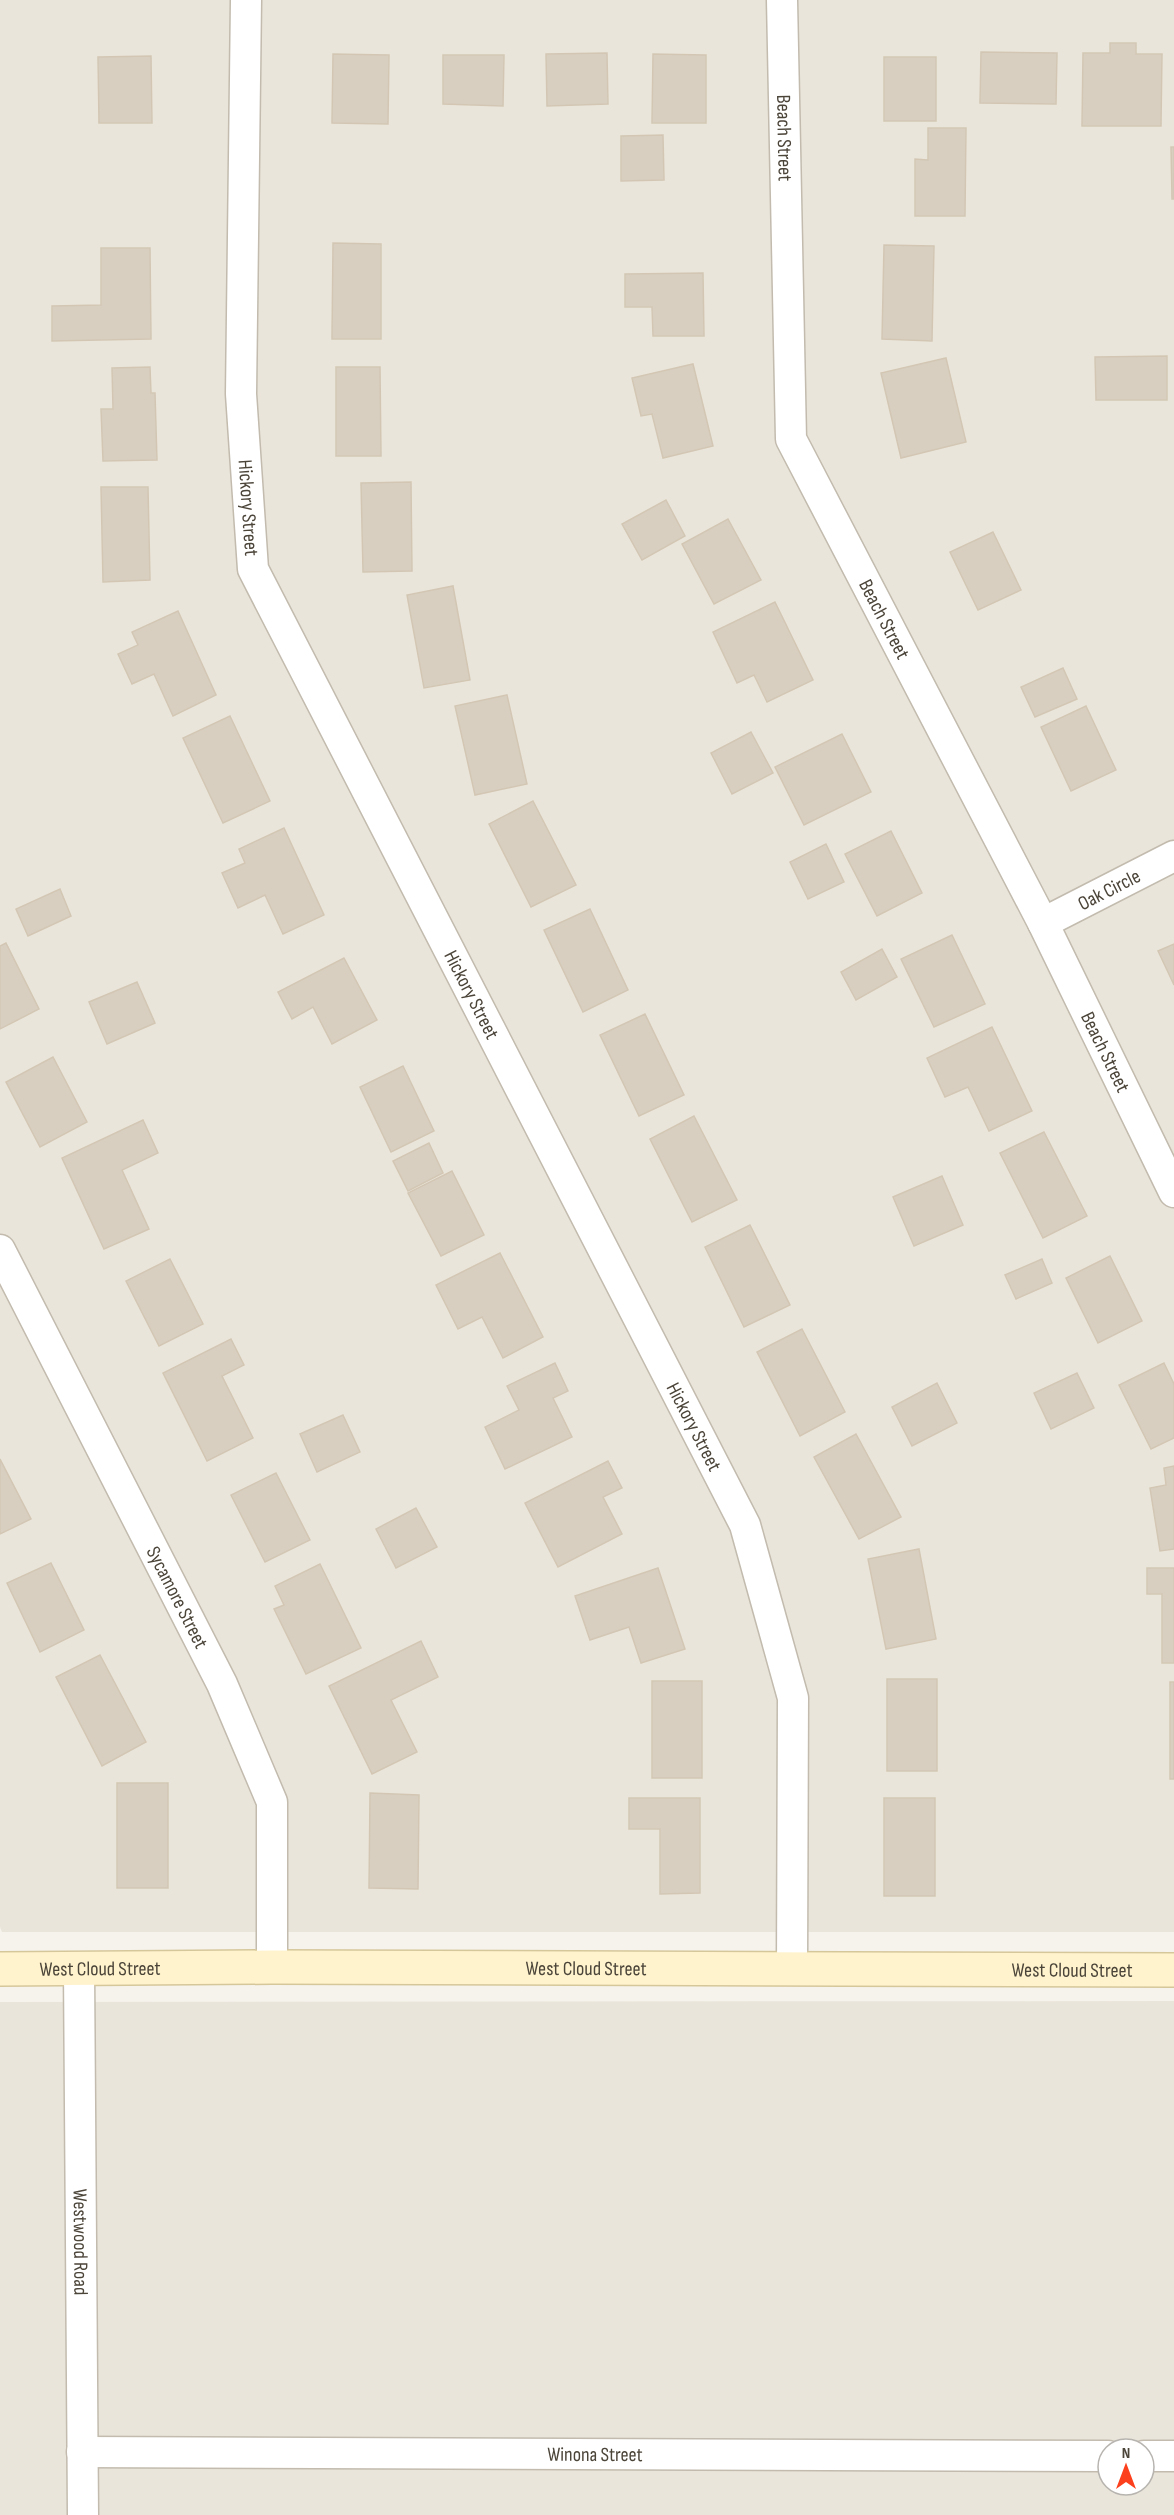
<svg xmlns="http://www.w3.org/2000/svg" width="1174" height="2515" viewBox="0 0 1174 2515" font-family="'Sofia Sans Condensed',sans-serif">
<rect width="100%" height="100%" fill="#f6f3ec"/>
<!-- residential -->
<g fill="#eae5da" fill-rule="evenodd">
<path d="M 0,0 L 1174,0 L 1174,1932 L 2,1932 L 0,1927 Z"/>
<path d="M 1174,2001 L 1174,2515 L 0,2515 L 0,2002 ZM 1108,2449 L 1144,2449 L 1144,2485 L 1108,2485 Z"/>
</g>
<!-- building -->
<g fill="#d8cfc1" stroke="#d3c7b4" stroke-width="1.5">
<path d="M 1110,43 L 1136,43 L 1136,54 L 1162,54 L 1161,126 L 1082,126 L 1083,53 L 1110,53 Z"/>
<path d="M 981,52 L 1057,53 L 1056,104 L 980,103 Z"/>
<path d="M 607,53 L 608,104 L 547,106 L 546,54 Z"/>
<path d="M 333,54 L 389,55 L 388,124 L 332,123 Z"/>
<path d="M 653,54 L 706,55 L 706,123 L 652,123 Z"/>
<path d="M 443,55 L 504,55 L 503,106 L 443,104 Z"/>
<path d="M 151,56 L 152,123 L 99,123 L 98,57 Z"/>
<rect x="884" y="57" width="52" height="64"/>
<path d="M 928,128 L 966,128 L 965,216 L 915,216 L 915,159 L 928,160 Z"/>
<path d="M 663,135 L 664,180 L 621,181 L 621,136 Z"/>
<path d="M 1171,147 L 1174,147 L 1174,199 L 1172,199 Z"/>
<path d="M 333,243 L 381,244 L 381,339 L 332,339 Z"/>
<path d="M 884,245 L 934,246 L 932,341 L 882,339 Z"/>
<path d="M 101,248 L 150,248 L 151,339 L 52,341 L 52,306 L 101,305 Z"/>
<path d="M 703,273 L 704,336 L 653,336 L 652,307 L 625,307 L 625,274 Z"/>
<path d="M 1167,356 L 1167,400 L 1096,400 L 1095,357 Z"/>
<path d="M 946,358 L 966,442 L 901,458 L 881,373 Z"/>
<path d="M 693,364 L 713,446 L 663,458 L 652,414 L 641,416 L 632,378 Z"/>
<path d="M 150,367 L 151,393 L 155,393 L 157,460 L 103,461 L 101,409 L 113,409 L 112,368 Z"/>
<path d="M 336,367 L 380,367 L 381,456 L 336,456 Z"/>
<path d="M 411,482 L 412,571 L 363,572 L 361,483 Z"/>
<path d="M 101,487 L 148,487 L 150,580 L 103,582 Z"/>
<path d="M 666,500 L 685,536 L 642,560 L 622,524 Z"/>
<path d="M 728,519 L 761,580 L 714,604 L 682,544 Z"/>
<path d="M 993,532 L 1021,590 L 978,610 L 950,552 Z"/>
<path d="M 453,586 L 470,680 L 424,688 L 407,595 Z"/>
<path d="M 775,602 L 813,680 L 767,702 L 754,675 L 737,683 L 713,632 Z"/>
<path d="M 178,611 L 216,695 L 173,716 L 154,674 L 132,684 L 118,654 L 138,645 L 132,632 Z"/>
<path d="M 1063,668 L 1077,699 L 1035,717 L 1021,687 Z"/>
<path d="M 507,695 L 527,784 L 475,795 L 455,706 Z"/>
<path d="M 1086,706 L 1116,770 L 1071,791 L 1041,727 Z"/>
<path d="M 230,716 L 270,801 L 223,823 L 183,738 Z"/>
<path d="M 751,732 L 773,773 L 732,794 L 711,753 Z"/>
<path d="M 842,734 L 871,792 L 804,825 L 775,767 Z"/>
<path d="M 533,801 L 576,885 L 531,907 L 489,824 Z"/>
<path d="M 284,828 L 324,915 L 283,934 L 265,895 L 238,908 L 222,873 L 245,863 L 239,849 Z"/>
<path d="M 891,831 L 922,893 L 877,916 L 845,854 Z"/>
<path d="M 826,844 L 844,882 L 808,899 L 790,862 Z"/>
<path d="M 60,889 L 71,916 L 28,936 L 16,909 Z"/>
<path d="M 590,909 L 628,990 L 583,1012 L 544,930 Z"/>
<path d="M 952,935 L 985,1004 L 934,1027 L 901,959 Z"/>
<path d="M 6,943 L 39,1009 L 0,1029 L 0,946 Z"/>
<path d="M 1174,944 L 1174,985 L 1158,951 Z"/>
<path d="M 882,949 L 897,977 L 856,1000 L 841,972 Z"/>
<path d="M 344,958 L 377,1020 L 332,1044 L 313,1007 L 292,1019 L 278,992 Z"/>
<path d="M 137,982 L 155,1023 L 107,1044 L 89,1002 Z"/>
<path d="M 645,1014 L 684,1095 L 639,1116 L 600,1035 Z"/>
<path d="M 992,1027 L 1032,1111 L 989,1131 L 968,1087 L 945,1097 L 927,1058 Z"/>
<path d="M 53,1057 L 87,1122 L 40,1147 L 6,1082 Z"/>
<path d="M 403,1066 L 434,1131 L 391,1152 L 360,1087 Z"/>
<path d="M 694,1116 L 737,1200 L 692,1222 L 650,1139 Z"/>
<path d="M 143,1120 L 158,1153 L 122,1170 L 149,1229 L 104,1249 L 62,1158 Z"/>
<path d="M 1044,1132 L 1087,1216 L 1043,1238 L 1000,1153 Z"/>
<path d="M 429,1143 L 443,1173 L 408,1191 L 393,1161 Z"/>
<path d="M 452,1171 L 484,1235 L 441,1256 L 408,1193 Z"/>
<path d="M 942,1176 L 963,1225 L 914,1246 L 893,1197 Z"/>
<path d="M 750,1225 L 790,1305 L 744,1327 L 705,1247 Z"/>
<path d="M 500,1253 L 543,1337 L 503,1358 L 482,1317 L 458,1329 L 436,1285 Z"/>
<path d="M 1110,1256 L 1142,1321 L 1098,1343 L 1066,1278 Z"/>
<path d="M 170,1259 L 203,1324 L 159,1346 L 126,1281 Z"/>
<path d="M 1042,1259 L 1052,1283 L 1016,1299 L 1005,1275 Z"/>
<path d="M 802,1329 L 845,1412 L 800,1436 L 757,1352 Z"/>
<path d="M 231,1339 L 244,1365 L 222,1376 L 253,1438 L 207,1461 L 163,1373 Z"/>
<path d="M 555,1363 L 568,1391 L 553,1398 L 572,1437 L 505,1469 L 485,1427 L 519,1410 L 507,1386 Z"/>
<path d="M 1164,1363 L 1174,1384 L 1174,1438 L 1151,1449 L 1119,1385 Z"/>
<path d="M 1077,1373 L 1094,1408 L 1051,1429 L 1034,1393 Z"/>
<path d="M 937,1383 L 957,1423 L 912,1446 L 892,1407 Z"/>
<path d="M 343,1415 L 360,1452 L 317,1472 L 300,1434 Z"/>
<path d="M 856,1434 L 901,1517 L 859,1539 L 814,1457 Z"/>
<path d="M 0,1459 L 31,1519 L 0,1534 Z"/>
<path d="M 608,1461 L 622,1488 L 603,1497 L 622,1534 L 558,1567 L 525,1503 Z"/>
<path d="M 1174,1466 L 1174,1549 L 1160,1551 L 1150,1488 L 1166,1485 L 1164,1468 Z"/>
<path d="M 276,1473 L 310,1540 L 265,1562 L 231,1495 Z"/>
<path d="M 416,1508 L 437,1547 L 396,1568 L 376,1529 Z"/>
<path d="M 919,1549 L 936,1639 L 886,1649 L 868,1559 Z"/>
<path d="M 51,1563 L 84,1630 L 40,1652 L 7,1583 Z"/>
<path d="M 320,1564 L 361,1648 L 306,1674 L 274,1609 L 284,1605 L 275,1586 Z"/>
<path d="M 658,1568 L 685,1649 L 641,1663 L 629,1627 L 590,1640 L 575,1596 Z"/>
<path d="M 1147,1568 L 1174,1568 L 1174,1663 L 1162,1663 L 1162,1594 L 1147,1594 Z"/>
<path d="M 421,1641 L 438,1677 L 391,1700 L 417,1752 L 372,1774 L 329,1686 Z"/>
<path d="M 100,1655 L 146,1742 L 102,1766 L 56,1677 Z"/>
<rect x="887" y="1679" width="50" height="92"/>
<rect x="652" y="1681" width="50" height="97"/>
<rect x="1170" y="1682" width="4" height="97"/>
<rect x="117" y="1783" width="51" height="105"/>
<path d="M 370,1793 L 419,1795 L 418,1889 L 369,1888 Z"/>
<path d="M 629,1798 L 700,1798 L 700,1893 L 660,1894 L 660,1829 L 629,1829 Z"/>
<rect x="884" y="1798" width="51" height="98"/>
</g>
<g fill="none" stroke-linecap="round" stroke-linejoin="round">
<defs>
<g id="minor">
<path id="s1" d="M 246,0 L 241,394 L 253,569 L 745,1525 L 793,1698 L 792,1969"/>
<path id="s2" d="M 782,0 L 791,439 L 1043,923 L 1174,1192"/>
<path id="s3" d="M 1043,923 L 1174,856"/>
<path id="s4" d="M 0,1250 L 222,1684 L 272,1802 L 272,1967"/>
<path id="s5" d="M 79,1969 L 83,2515"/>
<path id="s6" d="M 82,2452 L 1108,2456"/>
<path d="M 1144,2456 L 1174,2456"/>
</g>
<g id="secondary">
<path id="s7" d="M 0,1969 L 272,1967 L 1174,1970"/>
</g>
</defs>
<!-- minor casing -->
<use href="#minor" stroke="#c2bbae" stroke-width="33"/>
<!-- secondary casing -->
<use href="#secondary" stroke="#d6c79b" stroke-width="36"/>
<!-- minor -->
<use href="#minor" stroke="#fff" stroke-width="30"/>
<!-- secondary -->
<use href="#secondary" stroke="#fff3cd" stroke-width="33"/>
</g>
<g text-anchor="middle" stroke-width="4.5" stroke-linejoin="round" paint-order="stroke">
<!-- street labels -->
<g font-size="20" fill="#4b4439" stroke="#fff">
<text dy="7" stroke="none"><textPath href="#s2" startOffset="138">Beach Street</textPath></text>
<text dy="7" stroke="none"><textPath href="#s1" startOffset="508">Hickory Street</textPath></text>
<text dy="7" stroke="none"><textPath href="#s2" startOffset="642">Beach Street</textPath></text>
<text dy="7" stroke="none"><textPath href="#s3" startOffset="74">Oak Circle</textPath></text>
<text dy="7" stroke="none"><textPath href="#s1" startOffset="1048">Hickory Street</textPath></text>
<text dy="7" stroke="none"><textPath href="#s2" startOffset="1128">Beach Street</textPath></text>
<text dy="7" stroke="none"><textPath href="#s1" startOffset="1534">Hickory Street</textPath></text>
<text dy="7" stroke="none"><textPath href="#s4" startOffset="390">Sycamore Street</textPath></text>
<text dy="7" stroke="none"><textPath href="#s7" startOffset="100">West Cloud Street</textPath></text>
<text dy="7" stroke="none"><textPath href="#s7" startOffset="586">West Cloud Street</textPath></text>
<text dy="7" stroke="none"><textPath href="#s7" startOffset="1072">West Cloud Street</textPath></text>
<text dy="7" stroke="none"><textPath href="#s5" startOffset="273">Westwood Road</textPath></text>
<text dy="7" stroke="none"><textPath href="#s6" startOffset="513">Winona Street</textPath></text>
</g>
</g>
<!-- north arrow -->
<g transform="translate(1126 2467)"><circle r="28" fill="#ffffff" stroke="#b7b4b0" stroke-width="1.5"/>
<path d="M0-4.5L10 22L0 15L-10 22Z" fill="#fc3f1d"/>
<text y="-9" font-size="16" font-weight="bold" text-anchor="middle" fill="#4b4439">N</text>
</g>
</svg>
